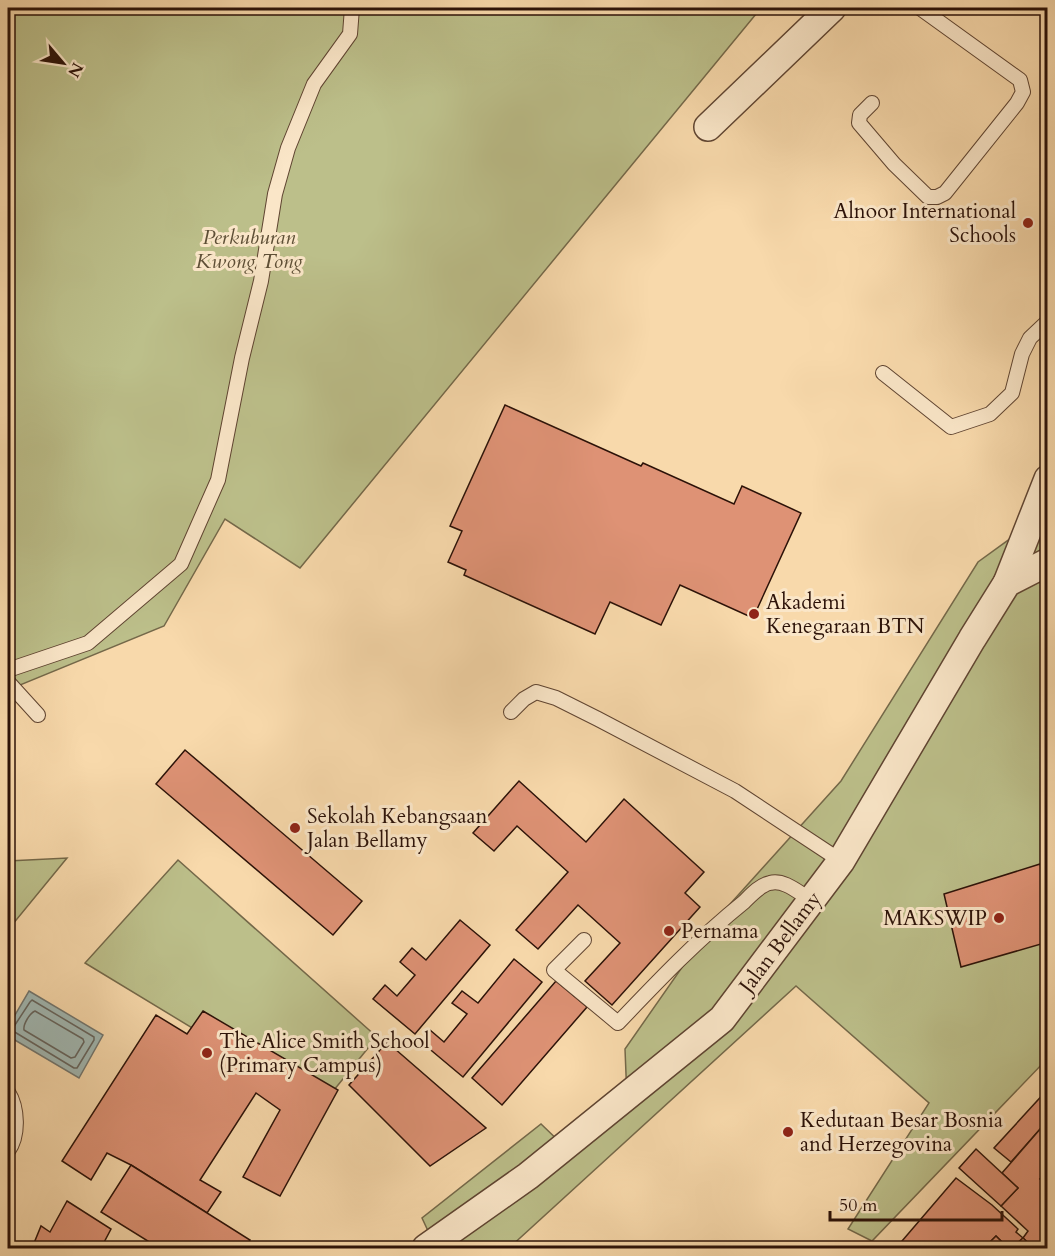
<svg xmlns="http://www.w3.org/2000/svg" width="1055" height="1256" viewBox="0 0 1055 1256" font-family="Cardo,serif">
<rect width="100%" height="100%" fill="#f8d9ab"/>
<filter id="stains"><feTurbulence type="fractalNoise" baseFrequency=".00333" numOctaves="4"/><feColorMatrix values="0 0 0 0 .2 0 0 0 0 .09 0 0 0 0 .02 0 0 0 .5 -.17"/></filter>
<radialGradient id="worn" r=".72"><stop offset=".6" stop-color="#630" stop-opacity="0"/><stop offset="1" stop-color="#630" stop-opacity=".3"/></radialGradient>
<!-- green -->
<g fill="#bcbf8a" stroke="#746849" stroke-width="1.5">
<path d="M 8,8 L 761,8 L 300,568 L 225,519 L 164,626 L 8,690 Z"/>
<path d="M 1047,512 L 1047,1059 L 872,1241 L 848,1229 L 929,1103 L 796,986 L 509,1248 L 436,1248 L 422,1218 L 541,1124 L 565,1147 L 627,1099 L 625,1049 L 713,923 L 841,781 L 978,562 Z"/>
<path d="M 67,858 L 8,930 L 8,861 Z"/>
<path d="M 178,860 L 377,1037 L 321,1106 L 85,963 Z"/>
</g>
<!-- water -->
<path fill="#a1b8b3" stroke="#72766f" stroke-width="1.5" d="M 29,991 L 103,1035 L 79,1078 L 8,1036 L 8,1027 Z"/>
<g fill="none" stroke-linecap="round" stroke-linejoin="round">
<!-- shore -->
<g stroke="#66655e" stroke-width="1.5">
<path d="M 32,1000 L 94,1037 L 94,1040 L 77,1068 L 74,1068 L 13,1031 L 13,1028 L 30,1002 Z"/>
<path d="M 35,1011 L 83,1039 L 84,1042 L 75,1057 L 71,1058 L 24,1030 C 23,1024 30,1013 35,1011 Z"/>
</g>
</g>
<!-- building -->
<g fill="#de9275" stroke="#2c1208" stroke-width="1.5">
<path d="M 505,405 L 641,466 L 643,463 L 734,504 L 742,486 L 801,513 L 753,618 L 680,585 L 661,625 L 610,602 L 595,634 L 464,575 L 466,570 L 448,562 L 462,531 L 450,526 Z"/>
<path d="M 185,750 L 362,901 L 333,935 L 156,784 Z"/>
<path d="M 519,781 L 586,842 L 624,799 L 704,872 L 685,893 L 700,907 L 612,1005 L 585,981 L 620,943 L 578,905 L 538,949 L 516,930 L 568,872 L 517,826 L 494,851 L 473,833 Z"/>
<path d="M 1040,864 L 1048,890 L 1048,942 L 961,967 L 944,894 Z"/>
<path d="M 460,920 L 490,945 L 415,1034 L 373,999 L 385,985 L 397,996 L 415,975 L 400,962 L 412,948 L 426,960 Z"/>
<path d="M 514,959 L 542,982 L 463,1077 L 420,1041 L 430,1030 L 444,1042 L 467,1014 L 452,1003 L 462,991 L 478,1003 Z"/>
<path d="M 556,981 L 587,1007 L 502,1105 L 472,1078 Z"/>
<path d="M 203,1011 L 338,1090 L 280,1196 L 243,1177 L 280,1110 L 256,1093 L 200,1180 L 221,1192 L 207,1213 L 131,1165 L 107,1153 L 91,1180 L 62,1161 L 156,1015 L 187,1034 Z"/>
<path d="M 387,1042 L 486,1128 L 430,1166 L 349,1085 Z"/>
<path d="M 1048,1089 L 1048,1120 L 1011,1162 L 994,1148 Z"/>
<path d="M 1048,1120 L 1048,1171 L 1040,1179 L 1048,1185 L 1048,1208 L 1045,1211 L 1048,1213 L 1048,1248 L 1034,1248 L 1023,1238 L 1028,1231 L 1001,1206 L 1018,1188 L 1002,1173 Z"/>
<path d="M 976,1149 L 1018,1188 L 1001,1206 L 959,1168 Z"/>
<path d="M 131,1165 L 250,1240 L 245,1248 L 159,1248 L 101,1212 Z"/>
<path d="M 1048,1171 L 1048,1185 L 1040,1179 Z"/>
<path d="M 956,1178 L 992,1205 L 1018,1229 L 1016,1232 L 1023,1238 L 1012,1248 L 1008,1248 L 996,1236 L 984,1248 L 896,1248 Z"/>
<path d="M 67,1201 L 111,1229 L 101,1248 L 32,1248 L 41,1226 L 50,1232 Z"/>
<path d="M 996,1236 L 1008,1248 L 984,1248 Z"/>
<path d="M 1023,1238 L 1034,1248 L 1012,1248 Z"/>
</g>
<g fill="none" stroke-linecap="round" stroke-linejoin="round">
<defs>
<g id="service">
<path d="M 872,103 L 860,115 L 859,123 L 894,164 L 928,197 L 937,197 L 945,193 L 1017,103 L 1023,92 L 1020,80 L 920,8"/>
<path d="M 883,373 L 951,427 L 990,414 L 1012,393 L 1022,354 L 1030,338 L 1048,321"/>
<path d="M 8,670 L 88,643 L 181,564 L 218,480 L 242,358 L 261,281 L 275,194 L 288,148 L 314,84 L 350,34 L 352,8"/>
<path d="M 8,682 L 38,715"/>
<path d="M 511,712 L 524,699 L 536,692 L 556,698 L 598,719 L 735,791 L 841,861"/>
<path d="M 584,940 L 554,970 L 618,1023 C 658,981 698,939 744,902 C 751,895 760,885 770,883 C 784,879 799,893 811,900"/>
<path d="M 8,1092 C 18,1108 19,1136 8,1151"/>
</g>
<g id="minor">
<path d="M 708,127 L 832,8"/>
<path d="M 1007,583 L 1048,479"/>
<path d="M 426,1248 L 528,1176 L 722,1019 L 841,861 L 972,639 L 1007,583 L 1048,562"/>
</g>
</defs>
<!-- service casing -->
<use href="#service" stroke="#5f4431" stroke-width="16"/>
<!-- minor casing -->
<use href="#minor" stroke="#5f4431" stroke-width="30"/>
<!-- service -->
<use href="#service" stroke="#fae6c8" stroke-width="14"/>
<!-- minor -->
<use href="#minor" stroke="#fae6c8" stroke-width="27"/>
</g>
<!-- markers -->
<g fill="#8f2418" stroke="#fae6c8" stroke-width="2">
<circle cx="1028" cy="223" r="6"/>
<circle cx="754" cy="614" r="6"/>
<circle cx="295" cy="828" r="6"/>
<circle cx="999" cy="918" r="6"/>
<circle cx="669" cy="931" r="6"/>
<circle cx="207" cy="1053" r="6"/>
<circle cx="788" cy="1132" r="6"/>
</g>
<g text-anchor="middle" stroke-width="6" stroke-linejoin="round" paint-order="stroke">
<!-- poi labels -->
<g font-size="21" fill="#2c1208" stroke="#fae6c8" text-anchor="start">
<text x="1016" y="218" text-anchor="end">Alnoor International<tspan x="1016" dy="24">Schools</tspan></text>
<text x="766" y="609">Akademi<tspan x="766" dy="24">Kenegaraan BTN</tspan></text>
<text x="307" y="823">Sekolah Kebangsaan<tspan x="307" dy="24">Jalan Bellamy</tspan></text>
<text x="987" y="925" text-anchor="end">MAKSWIP</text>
<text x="681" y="938">Pernama</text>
<text x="219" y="1048">The Alice Smith School<tspan x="219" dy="24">(Primary Campus)</tspan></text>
<text x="800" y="1127">Kedutaan Besar Bosnia<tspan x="800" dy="24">and Herzegovina</tspan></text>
</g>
<!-- park labels -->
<g font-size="21" font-style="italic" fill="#5e4f36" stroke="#fae6c8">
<text x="249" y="244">Perkuburan<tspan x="249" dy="24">Kwong Tong</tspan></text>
</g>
<!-- street labels -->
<g font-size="21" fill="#2c1208" stroke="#fae6c8">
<text transform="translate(780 942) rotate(-53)" y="7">Jalan Bellamy</text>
</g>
</g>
<!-- margin -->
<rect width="1055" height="1256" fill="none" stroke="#f8d9ab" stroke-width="30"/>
<rect x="9" y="9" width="1037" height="1238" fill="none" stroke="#2c1208" stroke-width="3"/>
<rect x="15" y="15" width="1025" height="1226" fill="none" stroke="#2c1208" stroke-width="1.5"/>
<!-- north arrow -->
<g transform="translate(63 63) rotate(119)" stroke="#fae6c8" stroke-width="4.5" paint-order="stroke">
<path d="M0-4.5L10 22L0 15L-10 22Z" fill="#2c1208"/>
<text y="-9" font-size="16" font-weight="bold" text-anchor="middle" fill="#2c1208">N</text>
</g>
<!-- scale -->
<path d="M830 1211v9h172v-9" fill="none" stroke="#2c1208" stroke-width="3"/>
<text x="839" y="1211" font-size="18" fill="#2c1208" stroke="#fae6c8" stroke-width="4.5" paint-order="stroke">50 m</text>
<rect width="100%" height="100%" filter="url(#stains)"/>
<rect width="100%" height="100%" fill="url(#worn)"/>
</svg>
